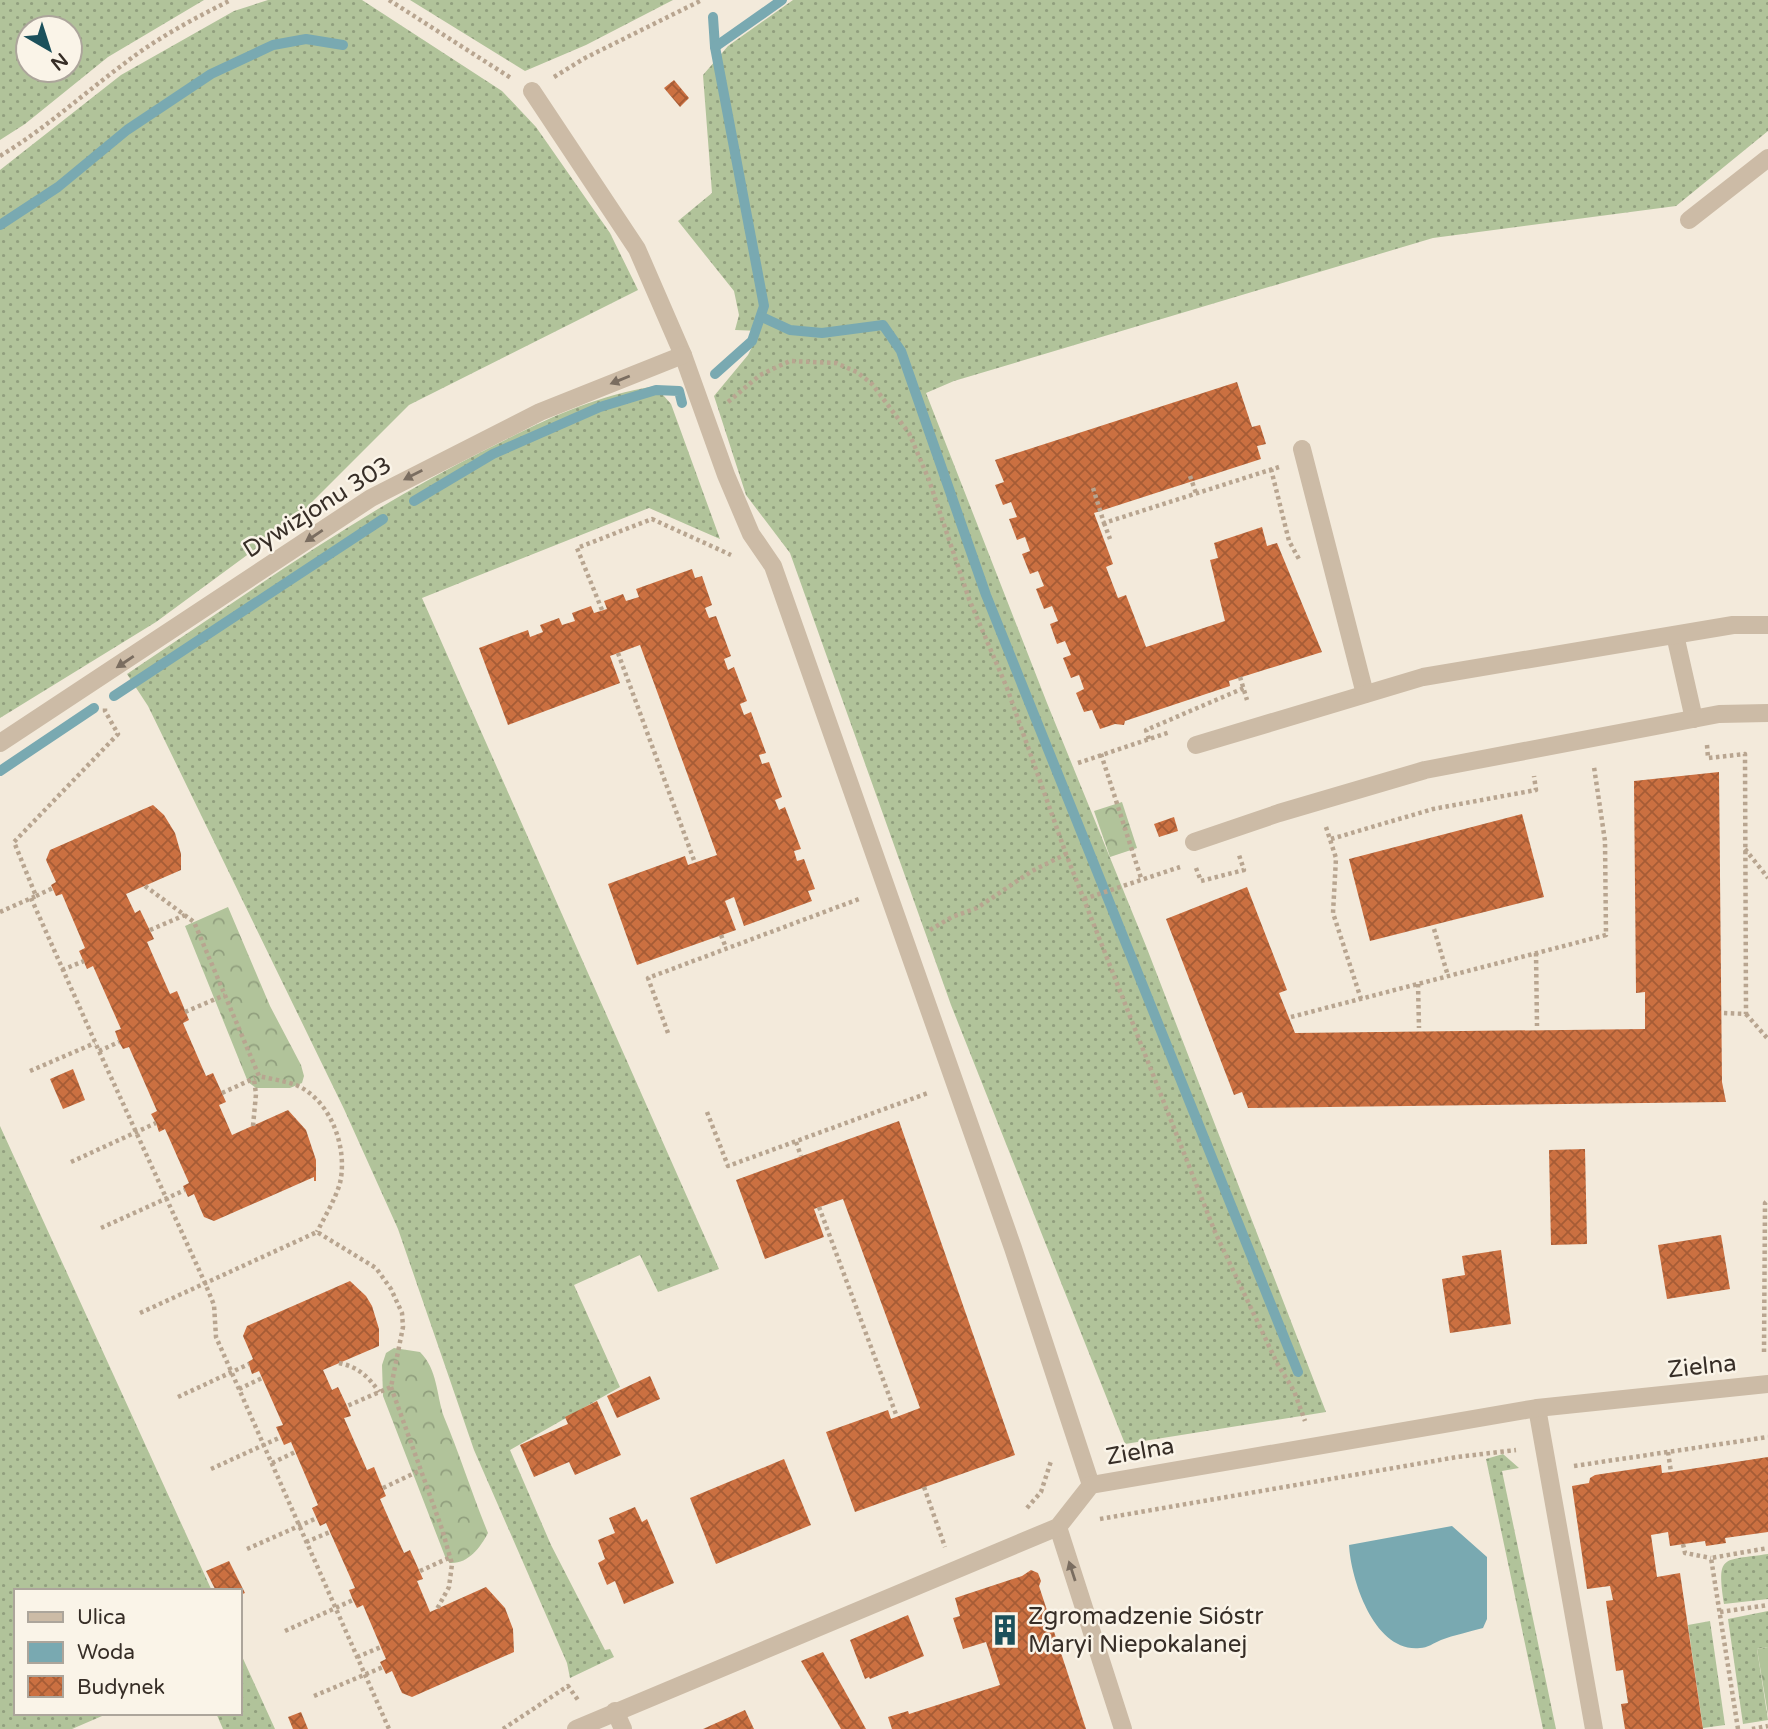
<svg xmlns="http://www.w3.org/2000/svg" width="1768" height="1729" viewBox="0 0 1768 1729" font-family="'Varela Round',sans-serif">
<defs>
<pattern id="grass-dots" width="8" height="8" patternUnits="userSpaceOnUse" patternTransform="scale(1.75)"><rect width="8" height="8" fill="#b1c39a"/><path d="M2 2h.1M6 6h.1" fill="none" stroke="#919f7e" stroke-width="1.8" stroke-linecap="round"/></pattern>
<pattern id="forest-crowns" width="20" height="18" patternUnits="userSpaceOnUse" patternTransform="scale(1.75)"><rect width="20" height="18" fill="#b1c39a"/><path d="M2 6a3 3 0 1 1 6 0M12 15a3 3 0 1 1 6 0" fill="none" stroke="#919f7e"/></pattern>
<pattern id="building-cross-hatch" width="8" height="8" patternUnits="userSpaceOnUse" patternTransform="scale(1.75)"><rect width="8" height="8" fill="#cb7041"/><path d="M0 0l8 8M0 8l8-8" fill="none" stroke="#a65c36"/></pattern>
</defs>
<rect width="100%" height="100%" fill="#f3eadb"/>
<!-- grass -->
<g fill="url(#grass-dots)" fill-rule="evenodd">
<path d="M 0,0 L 204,0 L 108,57 L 25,124 L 0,140 ZM 28,28 L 70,28 L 70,70 L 28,70 Z"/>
<path d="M 268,0 L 362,0 L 502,91 L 536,127 L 610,233 L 638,290 L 409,405 L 292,522 L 156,622 L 0,718 L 0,170 L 121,75 L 234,11 Z"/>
<path d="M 410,0 L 673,0 L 586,45 L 525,71 Z"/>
<path d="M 793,0 L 1768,0 L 1768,131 L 1676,206 L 1433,238 L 954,381 L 926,393 L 1047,703 L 1146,946 L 1326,1412 L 1125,1444 L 951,1005 L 790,553 L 746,495 L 714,396 L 748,355 L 760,331 L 735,330 L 739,315 L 734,291 L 678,221 L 712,193 L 703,75 L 728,46 Z"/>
<path d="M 655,386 L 671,404 L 720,539 L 649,508 L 422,598 L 719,1269 L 658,1292 L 640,1255 L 574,1285 L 620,1387 L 510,1450 L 551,1545 L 605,1650 L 610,1649 L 614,1657 L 570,1678 L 567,1663 L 474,1450 L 398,1229 L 344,1109 L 148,706 L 127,674 C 245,595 360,512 487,449 C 544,420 591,397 655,386 Z"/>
<path d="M 0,1126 L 212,1591 L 16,1591 L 16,1713 L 109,1713 L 72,1729 L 0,1729 Z"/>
<path d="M 1503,1454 L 1519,1468 L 1502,1471 L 1556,1729 L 1543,1729 L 1486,1459 Z"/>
<path d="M 1768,1554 L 1768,1599 L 1724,1604 C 1717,1554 1721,1561 1768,1554 Z"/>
<path d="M 1768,1611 L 1768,1647 L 1757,1649 L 1768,1720 L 1743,1724 L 1728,1619 Z"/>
<path d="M 1710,1621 L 1725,1725 L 1703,1728 L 1688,1625 Z"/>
<path d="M 240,1652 L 275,1729 L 223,1729 L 216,1713 L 240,1713 Z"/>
</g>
<!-- forest -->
<g fill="url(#forest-crowns)">
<path d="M 1122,802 L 1137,848 L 1110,857 L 1094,811 Z"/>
<path d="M 228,907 L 270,1006 L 301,1065 L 304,1076 L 302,1083 L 290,1088 L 256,1088 L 248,1082 L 185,926 Z"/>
<path d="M 394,1348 L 420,1352 C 438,1370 436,1394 444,1417 C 460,1455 472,1494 488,1533 C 480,1548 468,1564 450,1563 L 446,1559 L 383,1396 L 382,1365 L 386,1353 Z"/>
<path d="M 1768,1647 L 1768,1715 L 1757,1649 Z"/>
</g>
<!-- water -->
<path fill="#79a9b1" d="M 1452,1526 L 1487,1557 L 1487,1619 L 1483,1628 C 1469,1632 1454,1635 1441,1640 C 1434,1643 1427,1648 1420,1648 C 1375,1653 1351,1581 1349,1545 Z"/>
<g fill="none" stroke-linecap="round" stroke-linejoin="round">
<!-- stream -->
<g stroke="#79a9b1" stroke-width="10">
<path d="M 713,17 L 715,47 L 764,306 L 752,341 L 715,374"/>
<path d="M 715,47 L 782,0"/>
<path d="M 0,225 L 58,187 L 127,130 L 211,74 L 273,45 L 306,39 L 343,45"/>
<path d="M 762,317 L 790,330 L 822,333 L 883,325 L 901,351 L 986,595 L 1298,1372"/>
<path d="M 414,501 L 493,454 L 600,407 L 656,390 L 679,391 L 682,403"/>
<path d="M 114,696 L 383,519"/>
<path d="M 0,771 L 94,708"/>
</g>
</g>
<!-- building -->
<g fill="url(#building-cross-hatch)">
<path d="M 674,80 L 689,98 L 680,107 L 664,88 Z"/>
<path d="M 1237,382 L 1252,427 L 1260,425 L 1266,444 L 1257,446 L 1261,459 L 1094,513 L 1113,564 L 1106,567 L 1118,598 L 1126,595 L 1146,647 L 1225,621 L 1210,560 L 1218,558 L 1214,543 L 1262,527 L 1267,546 L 1277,543 L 1322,652 L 1229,681 L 1230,686 L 1125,721 L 1124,725 L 1115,724 L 1100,729 L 1092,710 L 1084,712 L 1076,693 L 1084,689 L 1079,675 L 1071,678 L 1063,658 L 1071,655 L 1065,641 L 1057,644 L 1050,624 L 1058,621 L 1052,606 L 1044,609 L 1036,589 L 1044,586 L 1038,571 L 1030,574 L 1022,554 L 1030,551 L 1025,537 L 1017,540 L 1009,519 L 1017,517 L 1011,502 L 1003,505 L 995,485 L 1004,482 L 995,460 Z"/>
<path d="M 692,569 L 695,578 L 702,576 L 712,605 L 705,608 L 709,618 L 716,616 L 731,656 L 724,659 L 728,670 L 734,667 L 747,701 L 740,704 L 744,715 L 751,712 L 766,753 L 759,755 L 762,764 L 769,762 L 782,797 L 775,800 L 779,810 L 785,807 L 801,849 L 794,851 L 797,861 L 804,859 L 815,889 L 808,891 L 812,901 L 744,926 L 734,897 L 725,901 L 736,930 L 637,965 L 608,884 L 685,856 L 688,865 L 717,855 L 640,645 L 610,656 L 620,683 L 508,725 L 479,648 L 528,630 L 530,637 L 543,632 L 540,625 L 559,618 L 562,625 L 575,621 L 572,613 L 591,606 L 594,613 L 607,609 L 604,601 L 623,594 L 626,601 L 639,597 L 636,589 Z"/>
<path d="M 1719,772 L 1722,1082 L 1726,1102 L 1248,1108 L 1242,1092 L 1234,1095 L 1166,919 L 1247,887 L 1287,990 L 1279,993 L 1295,1033 L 1645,1029 L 1645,992 L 1636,993 L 1634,781 Z"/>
<path d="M 153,805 L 164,815 L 175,833 L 181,854 L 181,870 L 126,894 L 135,913 L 140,910 L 154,939 L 147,942 L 170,994 L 177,991 L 189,1020 L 183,1023 L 206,1076 L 213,1073 L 222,1093 L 226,1102 L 219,1105 L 232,1135 L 288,1110 L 306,1130 L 316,1160 L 316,1181 L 314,1181 L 314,1177 L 214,1221 L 204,1217 L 194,1194 L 188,1197 L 183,1186 L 189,1183 L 165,1129 L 159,1132 L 156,1123 L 151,1114 L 157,1111 L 129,1047 L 123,1049 L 119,1042 L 115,1031 L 121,1029 L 93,966 L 87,969 L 79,951 L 85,948 L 62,894 L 56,896 L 51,885 L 56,882 L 46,860 L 50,850 Z"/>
<path d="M 1522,814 L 1544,897 L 1370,941 L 1349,859 Z"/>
<path d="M 1174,817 L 1178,831 L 1159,837 L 1154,824 Z"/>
<path d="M 73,1069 L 85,1100 L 63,1109 L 50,1079 Z"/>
<path d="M 899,1121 L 1015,1455 L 855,1512 L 826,1432 L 888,1410 L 891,1419 L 920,1408 L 843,1199 L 814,1209 L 824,1237 L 765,1259 L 736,1180 Z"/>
<path d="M 1585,1149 L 1587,1244 L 1551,1245 L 1549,1150 Z"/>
<path d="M 1721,1235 L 1730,1289 L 1667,1299 L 1658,1245 Z"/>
<path d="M 1501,1250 L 1511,1324 L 1450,1333 L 1442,1279 L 1465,1275 L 1462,1256 Z"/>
<path d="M 350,1281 L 366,1296 L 372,1306 L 379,1329 L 379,1346 L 323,1370 L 332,1390 L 338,1387 L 347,1406 L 351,1416 L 344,1418 L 367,1470 L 374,1467 L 386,1496 L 380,1499 L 404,1553 L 410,1550 L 423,1579 L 417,1581 L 430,1612 L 486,1587 L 505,1608 L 513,1629 L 514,1652 L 412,1697 L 402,1693 L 392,1671 L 386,1674 L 380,1662 L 386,1659 L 363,1605 L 357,1608 L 353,1600 L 349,1590 L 355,1588 L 326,1523 L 320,1526 L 312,1508 L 318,1505 L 291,1442 L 284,1445 L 276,1427 L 283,1425 L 259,1371 L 252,1374 L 248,1362 L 253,1359 L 243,1336 L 247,1326 Z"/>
<path d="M 650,1376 L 660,1399 L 617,1418 L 607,1396 Z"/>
<path d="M 597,1401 L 621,1455 L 575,1475 L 569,1462 L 534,1477 L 520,1445 L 568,1424 L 565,1417 Z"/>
<path d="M 1768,1457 L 1768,1532 L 1725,1538 L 1726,1543 L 1706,1546 L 1705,1541 L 1670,1546 L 1668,1532 L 1651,1535 L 1657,1577 L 1680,1573 L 1703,1729 L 1625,1729 L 1621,1704 L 1628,1703 L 1623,1670 L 1616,1671 L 1606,1601 L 1613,1600 L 1610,1586 L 1587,1589 L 1572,1486 L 1589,1483 L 1590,1478 L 1595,1475 L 1661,1465 L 1662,1473 L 1671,1472 Z"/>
<path d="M 784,1459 L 811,1525 L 716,1564 L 690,1498 Z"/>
<path d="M 635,1507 L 642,1522 L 647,1519 L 674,1583 L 624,1604 L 615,1581 L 607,1585 L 598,1563 L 605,1559 L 598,1540 L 615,1533 L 609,1518 Z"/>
<path d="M 229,1561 L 245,1593 L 240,1595 L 240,1591 L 216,1591 L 206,1571 Z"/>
<path d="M 1031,1570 L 1038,1573 L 1041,1581 L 1039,1586 L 1086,1729 L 892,1729 L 888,1717 L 908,1711 L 909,1714 L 1000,1685 L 986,1642 L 963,1649 L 953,1618 L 960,1616 L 955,1598 L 1022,1576 Z"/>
<path d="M 908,1615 L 924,1656 L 870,1679 L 869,1677 L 865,1679 L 850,1640 Z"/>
<path d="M 823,1652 L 866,1729 L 841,1729 L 801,1661 Z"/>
<path d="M 745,1710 L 754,1729 L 703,1729 Z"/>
<path d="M 301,1712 L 308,1729 L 293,1729 L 288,1717 Z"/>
</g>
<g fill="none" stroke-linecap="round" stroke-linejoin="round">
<!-- path -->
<g stroke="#b8a590" stroke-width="4.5" stroke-dasharray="3.5 3.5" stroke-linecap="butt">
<path d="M 389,0 L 511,78"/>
<path d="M 554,77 L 585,58 L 702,0"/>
<path d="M 0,156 C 45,129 83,94 125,63 C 157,38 195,18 231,0"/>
<path d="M 728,402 L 760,375 L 790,361 L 836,363 L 857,372 L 872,384 L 909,433 L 929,480 L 969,599 L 1007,688 L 1066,854 L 1215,1232 L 1277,1363 L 1294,1391 L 1305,1421"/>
<path d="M 1271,469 L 1289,541 L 1300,561"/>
<path d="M 1190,476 L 1196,493"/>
<path d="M 1093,488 L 1104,523 L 1279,467"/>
<path d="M 1104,523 L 1110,539"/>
<path d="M 602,610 L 577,548 L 652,519 L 731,555"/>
<path d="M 618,653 L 695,863"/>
<path d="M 1240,677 L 1247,700"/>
<path d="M 1149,739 L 1146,730 L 1244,688"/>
<path d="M 1707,745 L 1708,758 L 1745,754 L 1746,1014 L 1724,1013"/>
<path d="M 1101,754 L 1141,878"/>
<path d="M 1078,763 L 1170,732"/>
<path d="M 1326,827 L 1336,858 L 1333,913 L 1361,999"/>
<path d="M 1331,839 L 1433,809 L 1536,790 L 1534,776"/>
<path d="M 1745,849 L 1768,878"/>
<path d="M 1196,868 L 1201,881 L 1244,870 L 1239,855"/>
<path d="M 145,886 L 194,922 L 259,1076 C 271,1079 285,1081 296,1085 C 331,1100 348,1148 340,1183 C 335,1200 325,1216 317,1232"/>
<path d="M 36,896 L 53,888"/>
<path d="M 31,898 L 99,1051 L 205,1283 L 214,1305 L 216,1337 L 389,1729"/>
<path d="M 1084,899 L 1180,867"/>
<path d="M 0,912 L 36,896 L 14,842 L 118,734 L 105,711 L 105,706"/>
<path d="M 1434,929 L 1448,976"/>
<path d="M 150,930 L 185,915"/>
<path d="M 930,930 L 952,917 L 977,908 L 1032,871 L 1066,854"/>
<path d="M 721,935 L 726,948"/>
<path d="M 1536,953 L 1537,1026"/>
<path d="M 62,970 L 84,961"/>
<path d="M 1418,984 L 1419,1028"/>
<path d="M 185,1012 L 225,995"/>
<path d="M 1746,1014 L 1768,1039"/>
<path d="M 1291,1017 L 1606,935 L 1605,841 L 1594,767"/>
<path d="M 668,1033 L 648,978 L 859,899"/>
<path d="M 99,1051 L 119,1042"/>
<path d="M 30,1071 L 95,1043"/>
<path d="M 222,1093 L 255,1078"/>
<path d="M 707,1112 L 728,1166 L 928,1093"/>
<path d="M 253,1126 L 256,1094 L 254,1079"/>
<path d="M 796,1142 L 801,1156"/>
<path d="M 71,1162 L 156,1123"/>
<path d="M 819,1207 L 897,1417"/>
<path d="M 101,1228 L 185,1190"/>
<path d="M 140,1313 L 317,1232 L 376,1268 L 391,1289 L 402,1313 L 403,1327 L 391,1387 L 347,1406"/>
<path d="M 1764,1352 L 1765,1203 L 1768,1200"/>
<path d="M 339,1363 C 358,1367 368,1376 379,1392"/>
<path d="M 391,1387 L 442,1529 L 452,1564 L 449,1587 L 437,1609"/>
<path d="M 239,1389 L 262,1378"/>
<path d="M 178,1397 L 249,1364"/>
<path d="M 1668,1452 L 1671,1472"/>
<path d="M 272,1463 L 295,1452"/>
<path d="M 1574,1466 L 1768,1437"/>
<path d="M 211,1469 L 281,1437"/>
<path d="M 924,1487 L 945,1547"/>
<path d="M 383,1488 L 421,1470"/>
<path d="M 1027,1508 L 1041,1492 L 1051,1461"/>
<path d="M 1100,1519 L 1457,1457 L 1516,1450"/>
<path d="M 306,1542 L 330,1532"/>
<path d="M 1683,1544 L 1685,1553 L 1711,1558"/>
<path d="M 247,1549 L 317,1518"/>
<path d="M 420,1571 L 451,1557"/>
<path d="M 1720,1612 L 1768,1605"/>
<path d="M 285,1631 L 353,1600"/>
<path d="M 357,1657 L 381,1647"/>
<path d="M 314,1696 L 383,1667"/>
<path d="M 503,1729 L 568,1686 L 578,1700"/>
<path d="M 1738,1729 L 1711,1558 L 1768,1548"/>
<path d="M 1752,1729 L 1768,1726"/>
</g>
<!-- minor -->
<g stroke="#ccbba6" stroke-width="18">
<path d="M 532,91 L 637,249 L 683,355 L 726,475 L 751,534 L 773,566 L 1013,1248 L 1091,1485"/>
<path d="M 1689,220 L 1768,158"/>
<path d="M 1302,449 L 1365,694"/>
<path d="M 1675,635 L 1694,719"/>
<path d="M 0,743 L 371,498 L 540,412 L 683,355"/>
<path d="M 1196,745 L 1423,677 L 1733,625 L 1768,625"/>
<path d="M 1194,842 L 1279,813 L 1425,770 L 1719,714 L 1768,713"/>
<path d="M 1537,1408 L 1594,1729"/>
<path d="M 1058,1527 L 1123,1729"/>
<path d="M 615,1711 L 623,1729"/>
<path d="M 576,1729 L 1058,1527 L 1091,1485 L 1537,1408 L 1768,1384"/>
</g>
</g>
<!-- one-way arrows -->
<defs><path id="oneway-solid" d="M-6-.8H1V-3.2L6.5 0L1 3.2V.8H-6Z" transform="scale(1.75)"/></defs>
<g fill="#7a6d60">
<use href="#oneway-solid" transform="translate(620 380) rotate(158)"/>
<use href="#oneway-solid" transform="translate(413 475) rotate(153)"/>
<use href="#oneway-solid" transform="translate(314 536) rotate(146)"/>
<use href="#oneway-solid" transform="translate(125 662) rotate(146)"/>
<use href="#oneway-solid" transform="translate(1072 1571) rotate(-108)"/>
</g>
<!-- icons -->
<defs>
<symbol id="building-bare" viewBox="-9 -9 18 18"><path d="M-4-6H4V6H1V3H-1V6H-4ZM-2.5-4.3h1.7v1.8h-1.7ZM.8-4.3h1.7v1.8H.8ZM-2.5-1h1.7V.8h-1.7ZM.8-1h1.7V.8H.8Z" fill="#1b505b" stroke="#faf4e8" stroke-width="2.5" paint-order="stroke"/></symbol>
</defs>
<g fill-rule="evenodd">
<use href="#building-bare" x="983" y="1608" width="44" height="44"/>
</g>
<g text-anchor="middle" stroke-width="5" stroke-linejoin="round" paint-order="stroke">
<!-- street labels -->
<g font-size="24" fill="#372e27" stroke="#faf4e8">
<text transform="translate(317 507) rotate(-32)" y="8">Dywizjonu 303</text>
<text transform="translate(1702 1366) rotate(-6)" y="8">Zielna</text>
<text transform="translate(1140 1451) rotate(-10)" y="8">Zielna</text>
</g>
<!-- poi labels -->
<g font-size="24" fill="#372e27" stroke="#faf4e8" text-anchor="start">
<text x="1028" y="1624">Zgromadzenie Sióstr<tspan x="1028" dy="28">Maryi Niepokalanej</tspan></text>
</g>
</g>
<!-- legend -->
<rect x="14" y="1589" width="228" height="126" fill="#faf4e8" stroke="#aca59b" stroke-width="2"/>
<rect x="28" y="1612" width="35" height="10" fill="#ccbba6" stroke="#aca59b" stroke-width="2"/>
<text x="77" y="1624" font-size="21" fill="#372e27">Ulica</text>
<rect x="28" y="1642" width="35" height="21" fill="#79a9b1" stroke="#aca59b" stroke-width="2"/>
<text x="77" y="1659" font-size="21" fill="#372e27">Woda</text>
<rect x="28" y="1676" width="35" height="21" fill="url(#building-cross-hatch)" stroke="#aca59b" stroke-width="2"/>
<text x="77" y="1694" font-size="21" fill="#372e27">Budynek</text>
<!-- north arrow -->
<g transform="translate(49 49) rotate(141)"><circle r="33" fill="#faf4e8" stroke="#aca59b" stroke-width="2"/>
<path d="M0-5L12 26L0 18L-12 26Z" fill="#1b505b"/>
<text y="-10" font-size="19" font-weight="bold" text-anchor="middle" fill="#372e27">N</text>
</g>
</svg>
